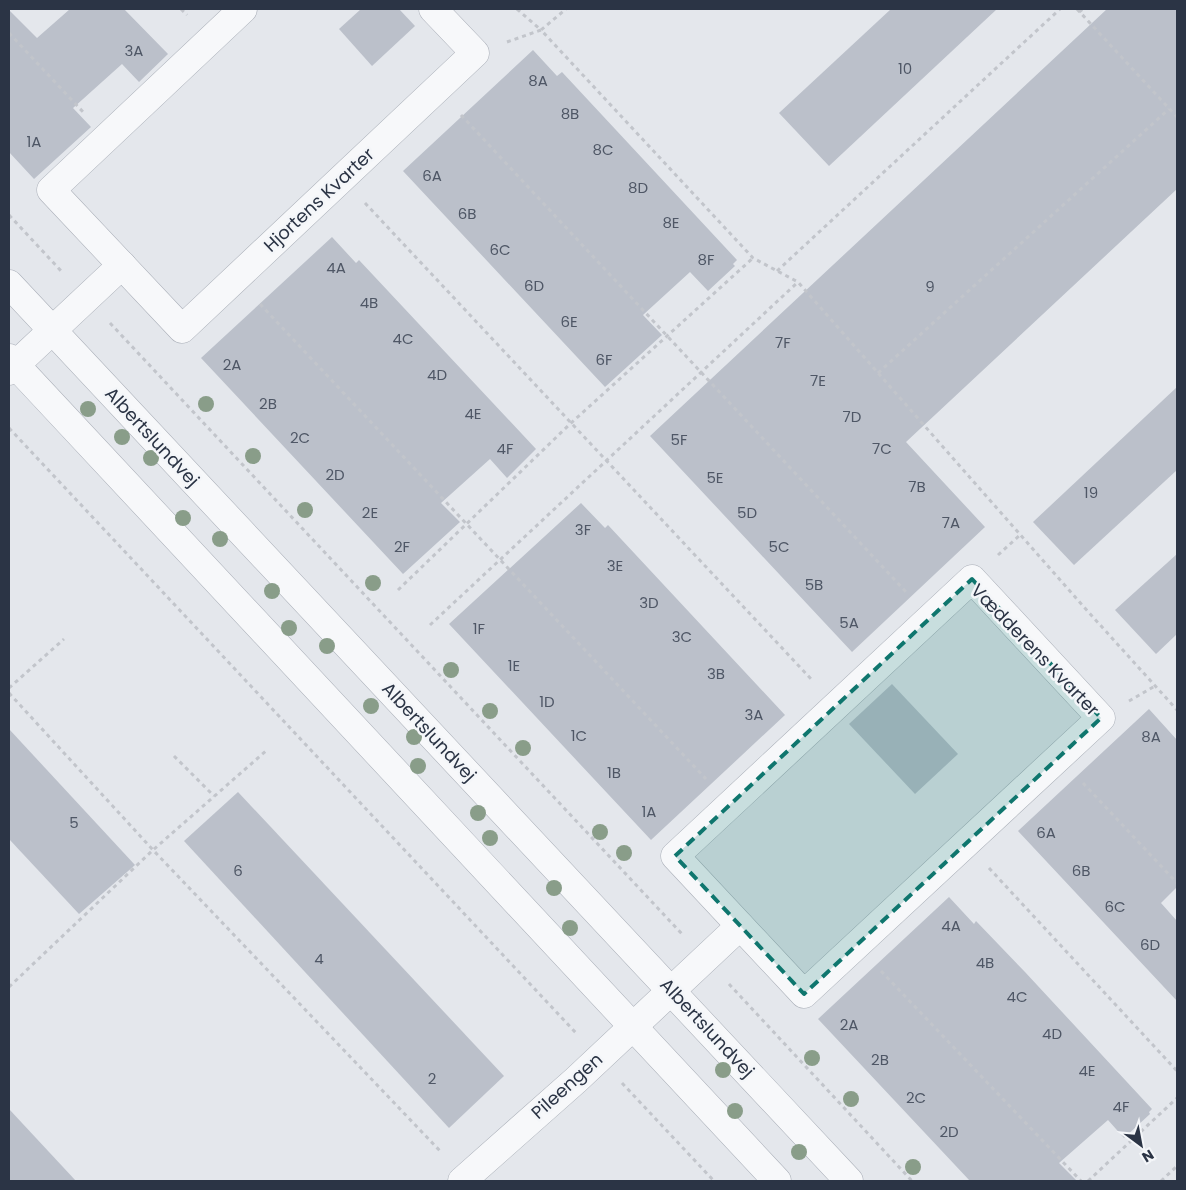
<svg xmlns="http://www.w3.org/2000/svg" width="1186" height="1190" viewBox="0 0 1186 1190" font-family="Poppins,sans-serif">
<rect width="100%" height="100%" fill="#e4e7ec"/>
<!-- building -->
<g fill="#bbc0ca">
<path d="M 70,9 L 124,9 L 168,54 L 139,82 L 122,64 L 73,108 L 91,127 L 34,179 L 9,152 L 9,10 L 37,38 Z"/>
<path d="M 361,9 L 399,9 L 415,26 L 372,66 L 339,29 Z"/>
<path d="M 891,9 L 997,9 L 829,166 L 779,113 Z"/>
<path d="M 1107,9 L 1177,9 L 1177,189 L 906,442 L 985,527 L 852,652 L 650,436 Z"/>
<path d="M 533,50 L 557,76 L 562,72 L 737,260 L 733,264 L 735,266 L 708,291 L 690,272 L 643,315 L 662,335 L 605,387 L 403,171 Z"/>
<path d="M 332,237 L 356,263 L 359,260 L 536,449 L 507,478 L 490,459 L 441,503 L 460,522 L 403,574 L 201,358 Z"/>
<path d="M 1177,387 L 1177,470 L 1074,565 L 1033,522 Z"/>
<path d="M 581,503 L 605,528 L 608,525 L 785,715 L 651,840 L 449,624 Z"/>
<path d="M 1177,554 L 1177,634 L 1156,654 L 1115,610 Z"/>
<path d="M 892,684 L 958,754 L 915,794 L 849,724 Z"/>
<path d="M 1149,709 L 1177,740 L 1177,887 L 1161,903 L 1177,921 L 1177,1001 L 1018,831 Z"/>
<path d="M 9,729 L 135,865 L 79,914 L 9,839 Z"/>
<path d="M 238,792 L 504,1076 L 449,1128 L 184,841 Z"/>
<path d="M 949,897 L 974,924 L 976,921 L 1025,972 L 1152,1109 L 1149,1112 L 1150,1114 L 1124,1138 L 1108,1120 L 1059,1163 L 1077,1181 L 970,1181 L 818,1019 Z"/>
<path d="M 9,1109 L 76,1181 L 9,1181 Z"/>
</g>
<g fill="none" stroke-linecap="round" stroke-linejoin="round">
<defs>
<g id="minor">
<path d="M 243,9 L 51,190 L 182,329 L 475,53 L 433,9"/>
<path d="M 9,371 L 122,265"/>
<path d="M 972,579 L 1101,718 L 804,994 L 675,856 Z"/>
<path d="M 462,1181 L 576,1080 L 740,926"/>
</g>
<g id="tertiary">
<path d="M 9,284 L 849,1181"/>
<path d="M 9,358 L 777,1181"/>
</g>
</defs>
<!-- minor casing -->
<use href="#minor" stroke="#a9aeb7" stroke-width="29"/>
<!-- tertiary casing -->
<use href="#tertiary" stroke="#a9aeb7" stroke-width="29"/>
<!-- path -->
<g stroke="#c2c5cb" stroke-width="3" stroke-dasharray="4 4" stroke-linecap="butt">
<path d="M 181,9 L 187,15"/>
<path d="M 517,9 L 541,30 L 566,9"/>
<path d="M 1077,9 L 1177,117"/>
<path d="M 1079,12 L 1083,9"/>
<path d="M 9,33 L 84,113"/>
<path d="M 507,42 L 541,30 L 753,258 L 798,282 L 1083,606 L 1177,710"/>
<path d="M 461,115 L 907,593"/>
<path d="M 365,203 L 812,680"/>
<path d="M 9,215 L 63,273"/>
<path d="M 777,271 L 1060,9"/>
<path d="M 260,304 L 706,779"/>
<path d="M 110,323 L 682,934"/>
<path d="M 878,373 L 1169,109"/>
<path d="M 9,428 L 576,1033"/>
<path d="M 998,555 L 1020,535"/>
<path d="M 398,590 L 570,424 L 753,258"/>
<path d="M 430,625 L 798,282"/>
<path d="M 9,688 L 64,639"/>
<path d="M 9,693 L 153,850 L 441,1152"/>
<path d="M 1129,701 L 1155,686"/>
<path d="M 174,756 L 214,796"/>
<path d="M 1083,783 L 1177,883"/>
<path d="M 989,868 L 1177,1071"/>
<path d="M 881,971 L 1081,1181"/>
<path d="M 729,984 L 912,1181"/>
<path d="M 9,987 L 153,850 L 267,750"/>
<path d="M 622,1083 L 714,1181"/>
<path d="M 1088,1181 L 1177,1098"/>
<path d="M 1161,1181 L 1177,1166"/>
</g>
<!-- minor -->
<use href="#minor" stroke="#f7f8fa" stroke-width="28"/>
<!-- tertiary -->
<use href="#tertiary" stroke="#f7f8fa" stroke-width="28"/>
</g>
<!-- trees -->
<g fill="#899d89">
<circle cx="206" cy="404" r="8"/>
<circle cx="88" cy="409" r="8"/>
<circle cx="122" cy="437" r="8"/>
<circle cx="253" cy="456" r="8"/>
<circle cx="151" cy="458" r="8"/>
<circle cx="305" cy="510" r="8"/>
<circle cx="183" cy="518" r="8"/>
<circle cx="220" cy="539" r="8"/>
<circle cx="373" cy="583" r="8"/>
<circle cx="272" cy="591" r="8"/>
<circle cx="289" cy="628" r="8"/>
<circle cx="327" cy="646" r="8"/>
<circle cx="451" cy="670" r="8"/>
<circle cx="371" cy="706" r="8"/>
<circle cx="490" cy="711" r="8"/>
<circle cx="414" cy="737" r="8"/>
<circle cx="523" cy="748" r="8"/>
<circle cx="418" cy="766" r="8"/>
<circle cx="478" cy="813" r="8"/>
<circle cx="600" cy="832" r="8"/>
<circle cx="490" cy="838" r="8"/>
<circle cx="624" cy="853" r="8"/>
<circle cx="554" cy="888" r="8"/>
<circle cx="570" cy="928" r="8"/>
<circle cx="812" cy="1058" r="8"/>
<circle cx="723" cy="1070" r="8"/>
<circle cx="851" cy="1099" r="8"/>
<circle cx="735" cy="1111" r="8"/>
<circle cx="799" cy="1152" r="8"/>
<circle cx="913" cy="1167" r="8"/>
</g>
<!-- marked area -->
<path fill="#0f766e" fill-opacity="0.2" stroke="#0f766e" stroke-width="4" stroke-dasharray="10 6" stroke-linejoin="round" d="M 972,579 L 1101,718 L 804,994 L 675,856 Z"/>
<g text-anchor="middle" stroke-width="5" stroke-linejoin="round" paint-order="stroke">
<!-- number labels -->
<g font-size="15" fill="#4f5766">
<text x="134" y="56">3A</text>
<text x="905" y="74">10</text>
<text x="538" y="86">8A</text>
<text x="570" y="119">8B</text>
<text x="34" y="147">1A</text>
<text x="603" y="155">8C</text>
<text x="432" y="181">6A</text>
<text x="638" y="193">8D</text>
<text x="467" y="219">6B</text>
<text x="671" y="228">8E</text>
<text x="500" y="255">6C</text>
<text x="706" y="265">8F</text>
<text x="336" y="273">4A</text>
<text x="534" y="291">6D</text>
<text x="930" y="292">9</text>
<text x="369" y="308">4B</text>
<text x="569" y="327">6E</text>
<text x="403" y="344">4C</text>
<text x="783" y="348">7F</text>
<text x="604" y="365">6F</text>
<text x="232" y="370">2A</text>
<text x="437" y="380">4D</text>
<text x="818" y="386">7E</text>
<text x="268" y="409">2B</text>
<text x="473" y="419">4E</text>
<text x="852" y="422">7D</text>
<text x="300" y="443">2C</text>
<text x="679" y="445">5F</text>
<text x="505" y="454">4F</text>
<text x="882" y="454">7C</text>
<text x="335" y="480">2D</text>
<text x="715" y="483">5E</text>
<text x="917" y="492">7B</text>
<text x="1091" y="498">19</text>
<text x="370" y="518">2E</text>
<text x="747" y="518">5D</text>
<text x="951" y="528">7A</text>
<text x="583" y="535">3F</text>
<text x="402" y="552">2F</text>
<text x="779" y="552">5C</text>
<text x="615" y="571">3E</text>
<text x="814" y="590">5B</text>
<text x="649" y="608">3D</text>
<text x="849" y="628">5A</text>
<text x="479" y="634">1F</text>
<text x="682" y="642">3C</text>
<text x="514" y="671">1E</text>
<text x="716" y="679">3B</text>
<text x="547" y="707">1D</text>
<text x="754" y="720">3A</text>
<text x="579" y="741">1C</text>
<text x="1151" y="742">8A</text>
<text x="614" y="778">1B</text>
<text x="649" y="817">1A</text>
<text x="74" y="828">5</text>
<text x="1046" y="838">6A</text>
<text x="238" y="876">6</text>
<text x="1081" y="876">6B</text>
<text x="1115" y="912">6C</text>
<text x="951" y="931">4A</text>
<text x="1150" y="950">6D</text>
<text x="319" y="964">4</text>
<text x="985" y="968">4B</text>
<text x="1017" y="1002">4C</text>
<text x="849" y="1030">2A</text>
<text x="1052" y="1039">4D</text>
<text x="880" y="1065">2B</text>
<text x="1087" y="1076">4E</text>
<text x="432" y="1084">2</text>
<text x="916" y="1103">2C</text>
<text x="1121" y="1112">4F</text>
<text x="949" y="1137">2D</text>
</g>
<!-- street labels -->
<g font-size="18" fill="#2b3445" stroke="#f4f6f9">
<text transform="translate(319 200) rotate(-43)" y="6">Hjortens Kvarter</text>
<text transform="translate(152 437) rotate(47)" y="6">Albertslundvej</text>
<text transform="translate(1035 650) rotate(46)" y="6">Vædderens Kvarter</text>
<text transform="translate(429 732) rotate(47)" y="6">Albertslundvej</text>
<text transform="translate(707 1028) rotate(47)" y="6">Albertslundvej</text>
<text transform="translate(567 1086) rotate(-42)" y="6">Pileengen</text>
</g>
</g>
<!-- border -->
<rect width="1186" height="1190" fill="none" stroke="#2b3445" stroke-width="20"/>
<!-- north arrow -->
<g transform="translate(1141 1145) rotate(148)" stroke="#f4f6f9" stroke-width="4" paint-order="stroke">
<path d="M0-4L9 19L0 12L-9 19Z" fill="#2b3445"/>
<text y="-8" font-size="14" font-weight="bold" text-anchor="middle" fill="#2b3445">N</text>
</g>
</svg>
